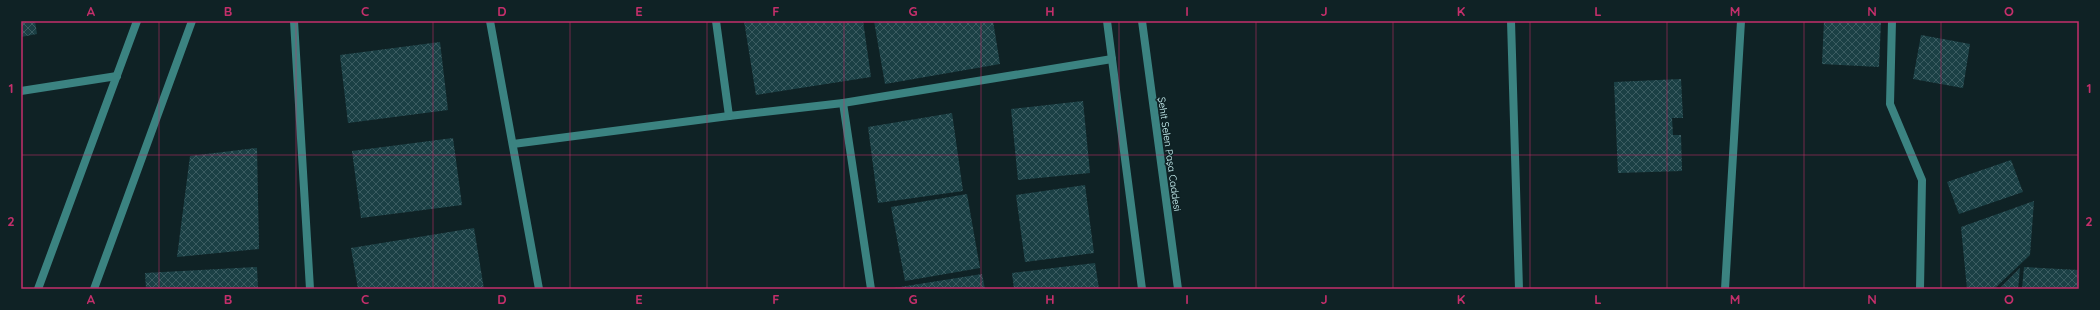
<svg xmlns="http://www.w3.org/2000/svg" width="2100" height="310" viewBox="0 0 2100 310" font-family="Quicksand,sans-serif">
<defs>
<pattern id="building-cross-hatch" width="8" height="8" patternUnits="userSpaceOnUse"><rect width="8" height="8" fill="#1b4045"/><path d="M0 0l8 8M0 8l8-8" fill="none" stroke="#3b5c61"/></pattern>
</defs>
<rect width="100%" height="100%" fill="#0f2225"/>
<!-- building -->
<g fill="url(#building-cross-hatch)">
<path d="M 21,21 L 35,21 L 37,34 L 21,37 Z"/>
<path d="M 744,21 L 863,21 L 871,77 L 756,95 Z"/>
<path d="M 874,21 L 993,21 L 1000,64 L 885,84 Z"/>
<path d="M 1824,21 L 1881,21 L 1879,67 L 1822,64 Z"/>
<path d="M 1921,35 L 1970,44 L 1963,88 L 1913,79 Z"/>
<path d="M 440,42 L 448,110 L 348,123 L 340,55 Z"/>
<path d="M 1681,79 L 1683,118 L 1672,118 L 1673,135 L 1681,135 L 1682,171 L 1618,173 L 1614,82 Z"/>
<path d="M 1083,101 L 1090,173 L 1018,180 L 1011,109 Z"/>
<path d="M 952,113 L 963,191 L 878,203 L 868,127 Z"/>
<path d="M 453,138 L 462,205 L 361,218 L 352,151 Z"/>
<path d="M 257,148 L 259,249 L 177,257 L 190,156 Z"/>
<path d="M 2011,160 L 2023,192 L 1959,214 L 1947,182 Z"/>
<path d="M 1085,185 L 1094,253 L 1025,262 L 1016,195 Z"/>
<path d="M 967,194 L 980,268 L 905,281 L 891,207 Z"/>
<path d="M 2034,201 L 2030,255 L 1994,289 L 1967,289 L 1961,227 Z"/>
<path d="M 474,228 L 484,289 L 358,289 L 351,248 Z"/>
<path d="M 1095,263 L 1099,289 L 1014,289 L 1012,273 Z"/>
<path d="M 257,267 L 258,289 L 146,289 L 145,273 Z"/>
<path d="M 2024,267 L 2079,270 L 2079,289 L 2022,289 Z"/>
<path d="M 2020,268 L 2018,289 L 1999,289 Z"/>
<path d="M 982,274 L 985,289 L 894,289 L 894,288 Z"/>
</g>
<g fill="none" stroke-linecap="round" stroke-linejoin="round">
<!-- service -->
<g stroke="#3b8381" stroke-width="8">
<path d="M 490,21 L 539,289"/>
<path d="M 513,144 L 729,116"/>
</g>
<!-- minor -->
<g stroke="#3b8381" stroke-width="8">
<path d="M 294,21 L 310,289"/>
<path d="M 716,21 L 729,116 L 843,103 L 1112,59"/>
<path d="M 1107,21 L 1142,289"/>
<path d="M 1142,21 L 1178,289"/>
<path d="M 1511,21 L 1519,289"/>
<path d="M 1892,21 L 1890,104 L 1922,180 L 1920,289"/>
<path d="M 21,91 L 117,76"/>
<path d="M 843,103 L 871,289"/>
<path d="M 38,289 L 137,21"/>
<path d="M 94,289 L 192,21"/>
<path d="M 1725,289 L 1741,21"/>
</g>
</g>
<!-- grid -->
<path fill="none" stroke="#c42f6b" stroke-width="1" stroke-opacity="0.55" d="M 159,21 L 159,289M 296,21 L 296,289M 433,21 L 433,289M 570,21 L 570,289M 707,21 L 707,289M 844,21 L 844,289M 981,21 L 981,289M 1119,21 L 1119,289M 1256,21 L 1256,289M 1393,21 L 1393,289M 1530,21 L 1530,289M 1667,21 L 1667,289M 1804,21 L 1804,289M 1941,21 L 1941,289M 21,155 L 2079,155"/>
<g text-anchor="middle" stroke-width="3" stroke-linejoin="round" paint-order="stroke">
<!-- street labels -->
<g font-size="10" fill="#d3fcfe" stroke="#0f2225">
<text transform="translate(1170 154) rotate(82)" y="4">Şehit Selen Paşa Caddesi</text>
</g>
</g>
<!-- border -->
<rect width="2100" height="310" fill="none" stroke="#0f2225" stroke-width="44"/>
<rect x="22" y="22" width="2056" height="266" fill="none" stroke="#c42f6b" stroke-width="1.5"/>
<g font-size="13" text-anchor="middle" font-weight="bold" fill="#c42f6b">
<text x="91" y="16">A</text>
<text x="228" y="16">B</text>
<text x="365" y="16">C</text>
<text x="502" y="16">D</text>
<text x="639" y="16">E</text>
<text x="776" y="16">F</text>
<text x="913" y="16">G</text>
<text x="1050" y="16">H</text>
<text x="1187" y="16">I</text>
<text x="1324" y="16">J</text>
<text x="1461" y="16">K</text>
<text x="1598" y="16">L</text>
<text x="1735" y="16">M</text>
<text x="1872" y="16">N</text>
<text x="2009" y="16">O</text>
<text x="11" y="93">1</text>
<text x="2089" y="93">1</text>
<text x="11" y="226">2</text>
<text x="2089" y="226">2</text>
<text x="91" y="304">A</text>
<text x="228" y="304">B</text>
<text x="365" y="304">C</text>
<text x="502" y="304">D</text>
<text x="639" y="304">E</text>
<text x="776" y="304">F</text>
<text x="913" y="304">G</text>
<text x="1050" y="304">H</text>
<text x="1187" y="304">I</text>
<text x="1324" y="304">J</text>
<text x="1461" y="304">K</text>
<text x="1598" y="304">L</text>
<text x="1735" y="304">M</text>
<text x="1872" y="304">N</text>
<text x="2009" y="304">O</text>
</g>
</svg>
